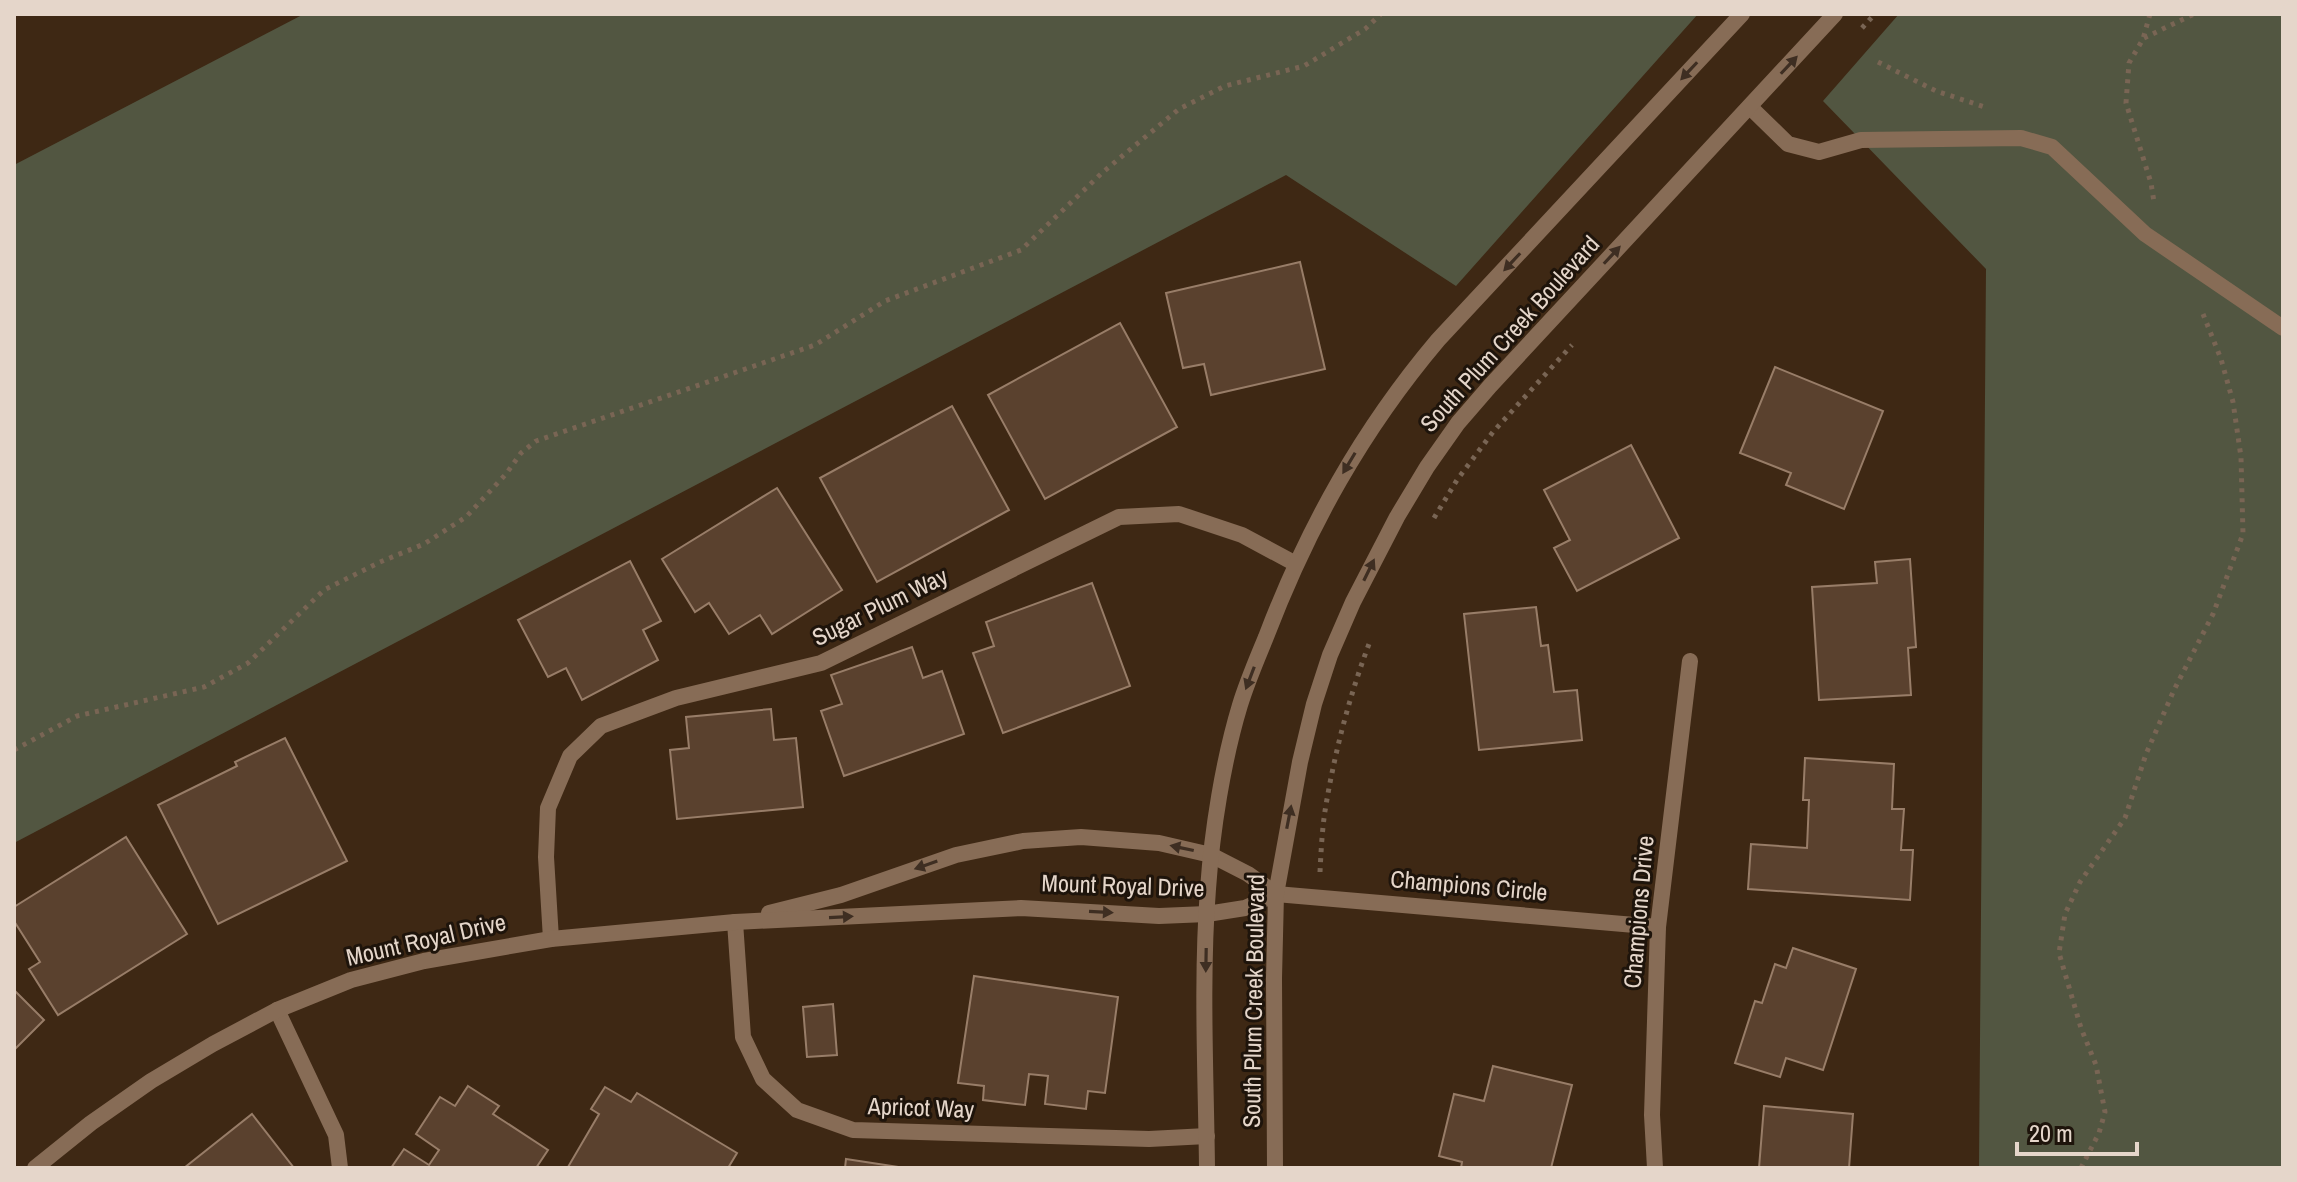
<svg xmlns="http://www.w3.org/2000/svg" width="2297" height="1182" viewBox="0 0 2297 1182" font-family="'Archivo Narrow',sans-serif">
<rect width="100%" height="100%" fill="#3e2814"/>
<!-- green -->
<g fill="#525641">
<path d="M 304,14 L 1698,14 L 1456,286 L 1286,175 L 14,843 L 14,165 Z"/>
<path d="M 1899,14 L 2283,14 L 2283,1168 L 1979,1168 L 1986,269 L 1823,101 Z"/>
</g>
<!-- building -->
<g fill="#5a412e" stroke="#987d68" stroke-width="2">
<path d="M 1300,262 L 1325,369 L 1211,395 L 1204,364 L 1183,368 L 1166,293 Z"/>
<path d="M 1120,323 L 1177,427 L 1045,499 L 988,395 Z"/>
<path d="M 1775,367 L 1883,411 L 1844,509 L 1786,485 L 1791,473 L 1740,453 Z"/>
<path d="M 952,406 L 1009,510 L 877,582 L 820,478 Z"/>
<path d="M 1631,445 L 1679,538 L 1577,591 L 1554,548 L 1570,540 L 1544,490 Z"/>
<path d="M 777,488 L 842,590 L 772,634 L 760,615 L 729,634 L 709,603 L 695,612 L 662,559 Z"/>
<path d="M 1910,559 L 1916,647 L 1908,648 L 1911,695 L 1819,700 L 1812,587 L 1877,583 L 1875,562 Z"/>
<path d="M 630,561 L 661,621 L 643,630 L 658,660 L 582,700 L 566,668 L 548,677 L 518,620 Z"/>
<path d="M 1092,583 L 1130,686 L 1003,733 L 973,653 L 994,646 L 986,622 Z"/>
<path d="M 1536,607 L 1541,646 L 1548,645 L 1554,692 L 1577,690 L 1582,740 L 1479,750 L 1464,614 Z"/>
<path d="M 912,647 L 923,678 L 942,671 L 964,734 L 844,776 L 821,711 L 842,704 L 831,675 Z"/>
<path d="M 771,709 L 774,740 L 796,738 L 803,807 L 677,819 L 670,750 L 689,748 L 686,717 Z"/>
<path d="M 285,738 L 347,861 L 218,924 L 158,805 L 237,766 L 235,762 Z"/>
<path d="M 1805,758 L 1894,764 L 1892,809 L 1904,809 L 1901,850 L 1913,850 L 1910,900 L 1748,889 L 1751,844 L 1807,848 L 1809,800 L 1803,800 Z"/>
<path d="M 126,837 L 187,934 L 58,1015 L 29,969 L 40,962 L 14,921 L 14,907 Z"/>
<path d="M 1793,948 L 1856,969 L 1823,1070 L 1786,1058 L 1780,1077 L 1735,1063 L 1755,1001 L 1762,1003 L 1775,964 L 1786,968 Z"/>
<path d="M 974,976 L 1118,997 L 1105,1093 L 1088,1091 L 1086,1109 L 1045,1104 L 1048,1076 L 1029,1074 L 1025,1105 L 983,1100 L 984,1086 L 958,1083 Z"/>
<path d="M 14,990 L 44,1020 L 14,1050 Z"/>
<path d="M 833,1004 L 837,1055 L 807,1057 L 803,1007 Z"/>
<path d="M 1493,1066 L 1572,1085 L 1551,1168 L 1461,1168 L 1462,1162 L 1439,1156 L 1454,1094 L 1484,1101 Z"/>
<path d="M 468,1086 L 499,1106 L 493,1114 L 548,1150 L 536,1168 L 391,1168 L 404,1149 L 429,1165 L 439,1150 L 416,1134 L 440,1097 L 455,1106 Z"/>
<path d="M 605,1087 L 631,1102 L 637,1093 L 737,1153 L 728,1168 L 570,1168 L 568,1167 L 599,1114 L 591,1109 Z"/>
<path d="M 1764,1106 L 1853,1114 L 1849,1168 L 1759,1168 Z"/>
<path d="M 252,1114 L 294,1168 L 184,1168 Z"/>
<path d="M 846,1159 L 905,1168 L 845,1168 Z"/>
</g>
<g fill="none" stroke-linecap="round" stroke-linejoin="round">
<!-- path -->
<g stroke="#796554" stroke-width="5" stroke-dasharray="4 6" stroke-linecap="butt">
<path d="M 2150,14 L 2143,39 L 2129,63 L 2126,103 L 2151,183 L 2154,202"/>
<path d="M 1862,28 L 1875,14"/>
<path d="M 2144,38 L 2194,14"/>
<path d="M 1878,62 L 1936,91 L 1988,108"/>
<path d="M 1434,518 L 1457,480 L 1493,432 L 1572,345"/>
<path d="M 14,750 L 77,716 L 204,687 L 248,663 L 324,590 L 380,562 L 424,544 L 466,517 L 506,474 L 521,453 L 536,441 L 815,345 L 885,301 L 1021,250 L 1103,172 L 1179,109 L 1225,86 L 1304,66 L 1365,29 L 1381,14"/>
<path d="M 1320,872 C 1321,852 1322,831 1325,811 C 1334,755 1349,697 1369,644"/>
<path d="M 2081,1168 L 2099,1133 L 2105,1112 L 2096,1065 L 2081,1028 L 2059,953 L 2065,914 L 2080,882 L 2125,818 L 2146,754 L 2174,690 L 2213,614 L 2243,534 L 2241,457 L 2233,402 L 2221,359 L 2201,309"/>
</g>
<!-- service -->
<path stroke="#876c56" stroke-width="16" d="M 1750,107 L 1788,144 L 1819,152 L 1861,140 L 2021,138 L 2052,147 L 2145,234 L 2283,328"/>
<!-- minor -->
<g stroke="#876c56" stroke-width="16">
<path d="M 1276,894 L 1658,927"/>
<path d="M 735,922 L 743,1037 L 763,1079 L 797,1110 L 853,1130 L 1149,1139 L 1207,1136"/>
<path d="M 551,939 L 546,857 L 548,808 L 570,756 L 601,726 L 676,698 L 821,663 L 1119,517 L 1179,514 L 1242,535 L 1296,564"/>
<path d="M 277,1010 L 336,1135 L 340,1168"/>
<path d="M 1655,1168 L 1652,1115 L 1658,927 L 1690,661"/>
</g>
<!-- tertiary -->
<g stroke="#876c56" stroke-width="16">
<path d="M 769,913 L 841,895 L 956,855 L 1023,841 L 1081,837 L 1159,843 L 1211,855 L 1248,874 L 1276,894"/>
<path d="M 35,1168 L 91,1123 L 151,1081 L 213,1044 L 277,1010 L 351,980 L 424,961 L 551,939 L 735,922 L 1021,908 L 1159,916 L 1207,914 L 1245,908 L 1276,894"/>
<path d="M 1207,1168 C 1206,1077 1201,980 1208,889 C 1212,831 1223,761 1240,705 C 1247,682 1257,659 1266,637 C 1308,527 1362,430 1438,340 L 1742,14"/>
<path d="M 1275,1168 L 1274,978 L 1276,894 L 1300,762 L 1314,704 L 1330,655 L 1353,602 L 1397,517 L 1427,467 L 1458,423 L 1490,386 L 1835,14"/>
</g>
</g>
<!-- one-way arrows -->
<defs><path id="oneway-solid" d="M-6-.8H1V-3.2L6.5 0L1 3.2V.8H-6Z" transform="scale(2)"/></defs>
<g fill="#3e2e22">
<use href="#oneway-solid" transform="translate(1789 65) rotate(-47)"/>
<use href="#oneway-solid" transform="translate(1689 71) rotate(133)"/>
<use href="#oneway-solid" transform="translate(1612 255) rotate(-47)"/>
<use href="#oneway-solid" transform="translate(1512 262) rotate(133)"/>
<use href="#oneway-solid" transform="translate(1349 463) rotate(121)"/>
<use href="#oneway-solid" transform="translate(1369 570) rotate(-64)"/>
<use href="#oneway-solid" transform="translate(1250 678) rotate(111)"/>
<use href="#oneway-solid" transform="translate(1289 817) rotate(-79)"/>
<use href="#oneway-solid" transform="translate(1182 848) rotate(-168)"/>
<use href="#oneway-solid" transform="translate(926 865) rotate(161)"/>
<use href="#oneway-solid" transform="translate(1101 912) rotate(3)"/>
<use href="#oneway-solid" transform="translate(841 917) rotate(-3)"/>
<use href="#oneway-solid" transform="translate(1206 960) rotate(91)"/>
</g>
<g text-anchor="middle" stroke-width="6" stroke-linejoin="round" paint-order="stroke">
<!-- street labels -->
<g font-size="24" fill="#e5d6ca" stroke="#1e140b">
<text transform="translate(1510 334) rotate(-48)" y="8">South Plum Creek Boulevard</text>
<text transform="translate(880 607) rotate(-26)" y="8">Sugar Plum Way</text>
<text transform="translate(1123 886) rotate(2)" y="8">Mount Royal Drive</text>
<text transform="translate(1469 886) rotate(5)" y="8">Champions Circle</text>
<text transform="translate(1639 912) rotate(-85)" y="8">Champions Drive</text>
<text transform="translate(426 940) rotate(-13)" y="8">Mount Royal Drive</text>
<text transform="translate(1254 1001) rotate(-89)" y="8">South Plum Creek Boulevard</text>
<text transform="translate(921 1108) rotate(2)" y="8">Apricot Way</text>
</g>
</g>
<!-- border -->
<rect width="2297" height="1182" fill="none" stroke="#e5d6ca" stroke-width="32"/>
<!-- scale -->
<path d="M2017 1142v12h120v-12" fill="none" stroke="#e5d6ca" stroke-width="4"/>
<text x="2029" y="1142" font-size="24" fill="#e5d6ca" stroke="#1e140b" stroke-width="6" paint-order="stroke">20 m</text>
</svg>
